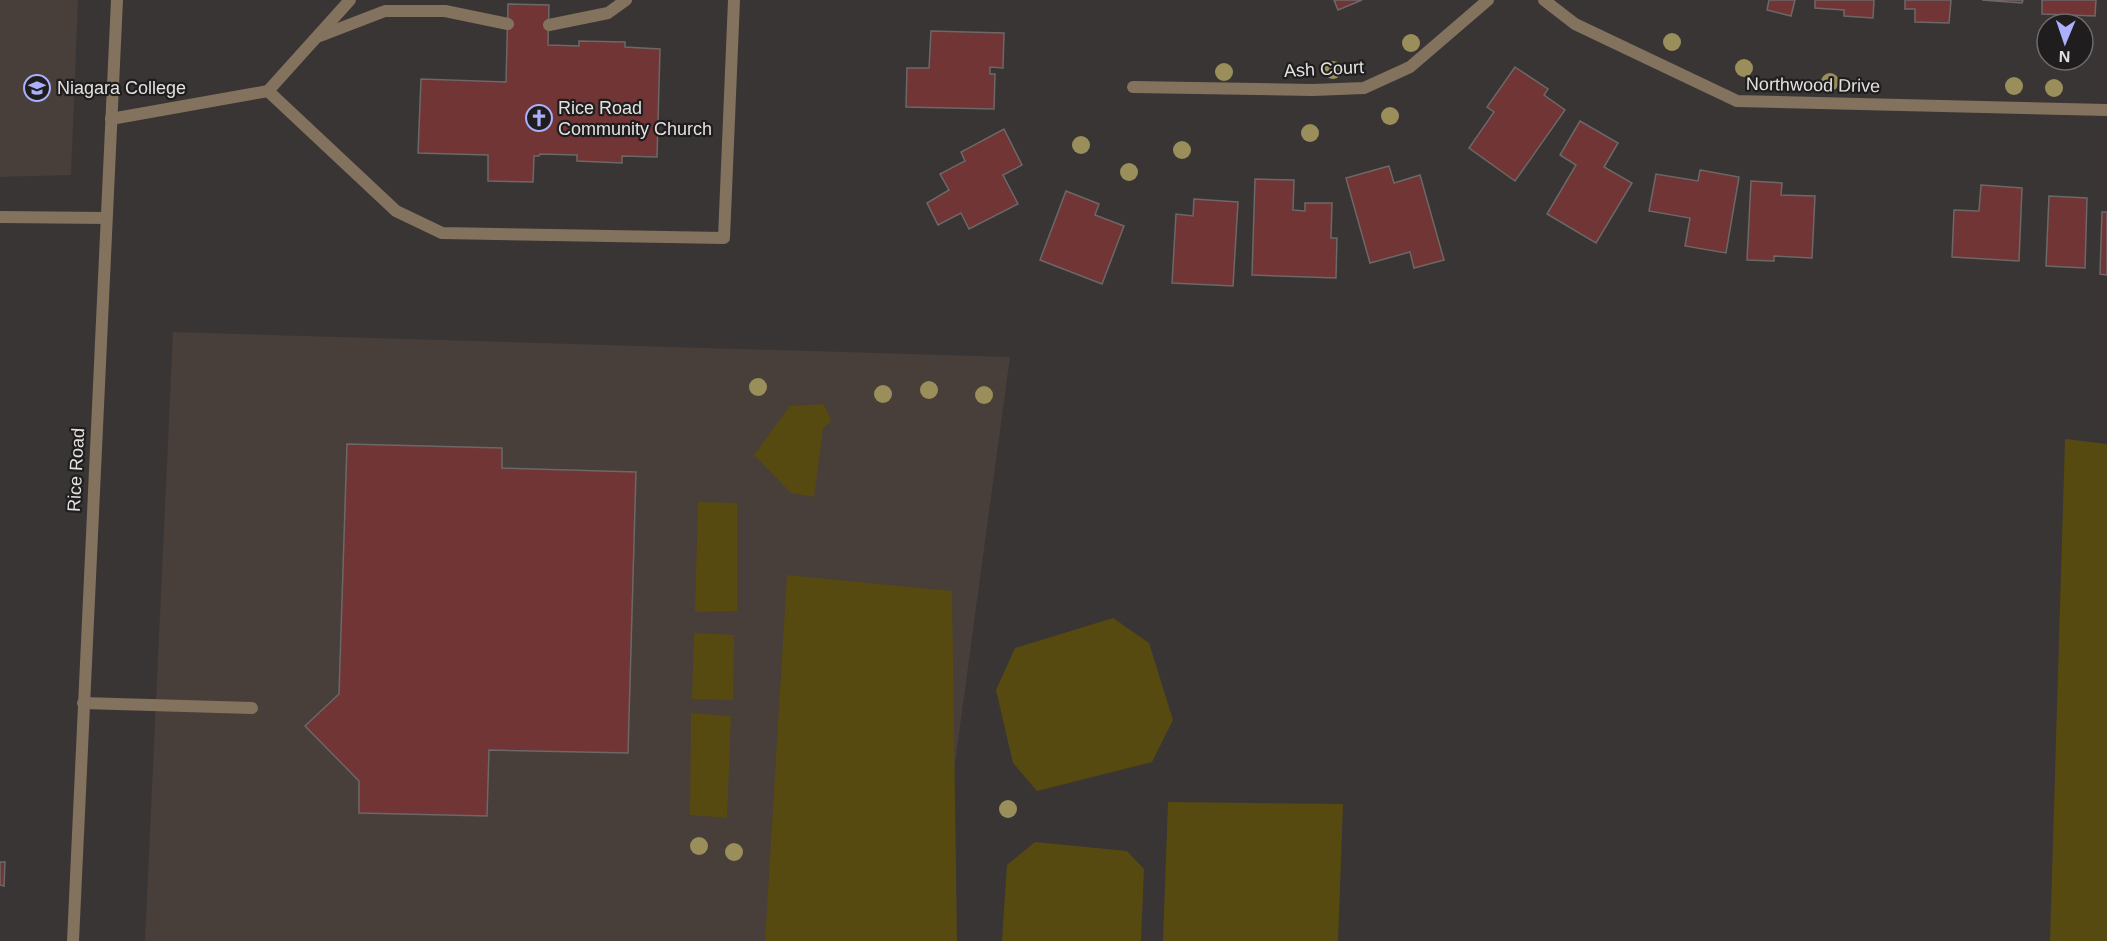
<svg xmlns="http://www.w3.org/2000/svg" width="2107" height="941" viewBox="0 0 2107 941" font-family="Helvetica,sans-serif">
<rect width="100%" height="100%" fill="#393534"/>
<!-- built -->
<g fill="#483e3a">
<path d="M 0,0 L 78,0 L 71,175 L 0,177 Z"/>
<path d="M 173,332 L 1010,357 L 931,941 L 145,941 Z"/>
</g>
<!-- green -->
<g fill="#564a11">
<path d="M 824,404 L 831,421 L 823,428 L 814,497 L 791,493 L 754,455 L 790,406 Z"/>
<path d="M 2065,439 L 2107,444 L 2107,941 L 2050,941 Z"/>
<path d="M 698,502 L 737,503 L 737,611 L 695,612 Z"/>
<path d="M 787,575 L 952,591 L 957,941 L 765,941 Z"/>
<path d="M 1113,618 L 1149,643 L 1173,720 L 1152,762 L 1037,791 L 1013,763 L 996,690 L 1015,648 Z"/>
<path d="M 694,633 L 734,635 L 733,700 L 692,699 Z"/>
<path d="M 691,713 L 731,716 L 727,818 L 690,815 Z"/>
<path d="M 1168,802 L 1343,804 L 1338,941 L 1163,941 Z"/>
<path d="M 1035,842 L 1127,851 L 1144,869 L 1141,941 L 1002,941 L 1007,865 Z"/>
</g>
<!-- building -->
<g fill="#703534" stroke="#6c6868" stroke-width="1.5">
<path d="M 1334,0 L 1362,0 L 1338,10 Z"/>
<path d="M 1769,0 L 1795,0 L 1791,16 L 1767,10 Z"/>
<path d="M 1815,0 L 1874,0 L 1873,18 L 1844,16 L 1844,10 L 1815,8 Z"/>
<path d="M 1905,0 L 1951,0 L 1949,23 L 1915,22 L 1915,9 L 1905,9 Z"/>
<path d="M 1982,0 L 2023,0 L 2022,3 Z"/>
<path d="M 2042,0 L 2096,0 L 2095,16 L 2042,14 Z"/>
<path d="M 508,4 L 549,5 L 548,45 L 579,46 L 579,41 L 625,42 L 625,47 L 660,49 L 657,157 L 622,156 L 622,163 L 577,161 L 577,155 L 540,154 L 539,156 L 534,156 L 533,182 L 488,181 L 488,155 L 418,153 L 421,79 L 506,82 Z"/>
<path d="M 931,31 L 1004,33 L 1003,68 L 990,67 L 990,74 L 995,74 L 994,109 L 906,107 L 907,68 L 929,68 Z"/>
<path d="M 1515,67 L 1548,89 L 1544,95 L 1565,110 L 1515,181 L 1469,148 L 1494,112 L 1487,107 Z"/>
<path d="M 1580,121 L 1618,143 L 1604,167 L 1632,183 L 1596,243 L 1547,214 L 1576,165 L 1560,155 Z"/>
<path d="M 1004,129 L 1022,165 L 1003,175 L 1018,204 L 969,229 L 961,213 L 938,225 L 927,203 L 949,190 L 940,174 L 965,161 L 961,152 Z"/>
<path d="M 1389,166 L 1394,183 L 1420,175 L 1444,260 L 1414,268 L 1410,252 L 1370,263 L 1346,178 Z"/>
<path d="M 1700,170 L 1739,177 L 1726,253 L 1685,246 L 1690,218 L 1649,211 L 1656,174 L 1698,181 Z"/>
<path d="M 1255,179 L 1294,180 L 1293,210 L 1305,211 L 1305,203 L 1332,203 L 1331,238 L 1337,238 L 1336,278 L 1252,275 Z"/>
<path d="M 1751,181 L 1782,183 L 1781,195 L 1815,196 L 1812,258 L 1774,256 L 1774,261 L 1747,260 Z"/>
<path d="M 1981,185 L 2022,188 L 2019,261 L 1952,257 L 1954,210 L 1979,211 Z"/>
<path d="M 1066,191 L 1099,204 L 1095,215 L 1124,226 L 1102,284 L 1040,260 Z"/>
<path d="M 2049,196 L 2087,198 L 2085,268 L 2046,266 Z"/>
<path d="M 1194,199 L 1238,202 L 1233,286 L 1172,283 L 1176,214 L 1193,216 Z"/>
<path d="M 2102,212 L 2107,212 L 2107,275 L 2100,274 Z"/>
<path d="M 347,444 L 502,448 L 502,468 L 636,472 L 628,753 L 489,750 L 487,816 L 359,813 L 359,781 L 305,726 L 339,694 Z"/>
<path d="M 0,862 L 5,862 L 4,886 L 0,885 Z"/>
</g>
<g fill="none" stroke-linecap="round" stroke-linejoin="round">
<!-- service -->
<g stroke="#83725d" stroke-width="12">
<path d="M 549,25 L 608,13 L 626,0"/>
<path d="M 320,36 L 385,11 L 445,11 L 508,24"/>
<path d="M 268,91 L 396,211 L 442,233 L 724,238 L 734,0"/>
<path d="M 111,119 L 268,91 L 350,0"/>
<path d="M 83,703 L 252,708"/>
</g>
<!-- minor -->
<g stroke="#83725d" stroke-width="12">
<path d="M 1544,0 L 1575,24 L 1737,101 L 2107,110"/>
<path d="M 1133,87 L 1313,90 L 1364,88 L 1410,67 L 1488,0"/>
<path d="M 0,217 L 106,218"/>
</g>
<!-- tertiary -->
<path stroke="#83725d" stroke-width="12" d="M 73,941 L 117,0"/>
</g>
<!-- trees -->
<g fill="#9a8e5b">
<circle cx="1672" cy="42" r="9"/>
<circle cx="1411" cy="43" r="9"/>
<circle cx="1744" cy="68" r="9"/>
<circle cx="1333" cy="70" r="9"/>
<circle cx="1224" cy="72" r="9"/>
<circle cx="1830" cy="82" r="9"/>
<circle cx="2014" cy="86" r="9"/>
<circle cx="2054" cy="88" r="9"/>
<circle cx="1390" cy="116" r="9"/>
<circle cx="1310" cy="133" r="9"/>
<circle cx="1081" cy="145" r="9"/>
<circle cx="1182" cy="150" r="9"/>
<circle cx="1129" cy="172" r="9"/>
<circle cx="758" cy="387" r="9"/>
<circle cx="929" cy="390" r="9"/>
<circle cx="883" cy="394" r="9"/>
<circle cx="984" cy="395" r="9"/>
<circle cx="1008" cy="809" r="9"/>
<circle cx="699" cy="846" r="9"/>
<circle cx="734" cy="852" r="9"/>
</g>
<!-- icons -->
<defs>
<symbol id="university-ring" viewBox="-11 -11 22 22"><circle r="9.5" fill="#1f1d1d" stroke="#acaffb" stroke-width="1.5"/><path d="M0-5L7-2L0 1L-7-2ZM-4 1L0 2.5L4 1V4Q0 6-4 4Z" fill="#acaffb"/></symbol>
<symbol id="church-ring" viewBox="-11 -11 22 22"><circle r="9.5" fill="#1f1d1d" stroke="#acaffb" stroke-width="1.5"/><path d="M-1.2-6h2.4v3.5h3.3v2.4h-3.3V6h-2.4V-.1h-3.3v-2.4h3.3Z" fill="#acaffb"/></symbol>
</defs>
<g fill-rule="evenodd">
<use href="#university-ring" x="22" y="73" width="30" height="30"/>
<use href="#church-ring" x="524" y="103" width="30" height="30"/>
</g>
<g text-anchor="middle" stroke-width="4.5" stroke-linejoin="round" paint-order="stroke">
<!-- street labels -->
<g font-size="18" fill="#e3e1e0" stroke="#1f1d1d">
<text transform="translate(1324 69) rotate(-3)" y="6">Ash Court</text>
<text transform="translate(1813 85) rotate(1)" y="6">Northwood Drive</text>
<text transform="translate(76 470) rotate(-87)" y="6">Rice Road</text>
</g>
<!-- poi labels -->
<g font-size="18" fill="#e3e1e0" stroke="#1f1d1d" text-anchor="start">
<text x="57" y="94">Niagara College</text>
<text x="558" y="114">Rice Road<tspan x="558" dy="21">Community Church</tspan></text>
</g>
</g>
<!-- north arrow -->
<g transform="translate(2065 42) rotate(182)"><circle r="28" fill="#1f1d1d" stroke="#6d6b6b" stroke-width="1.5"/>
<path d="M0-4.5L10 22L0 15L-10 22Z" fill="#acaffb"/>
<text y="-9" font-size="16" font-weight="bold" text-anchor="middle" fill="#e3e1e0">N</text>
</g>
</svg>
